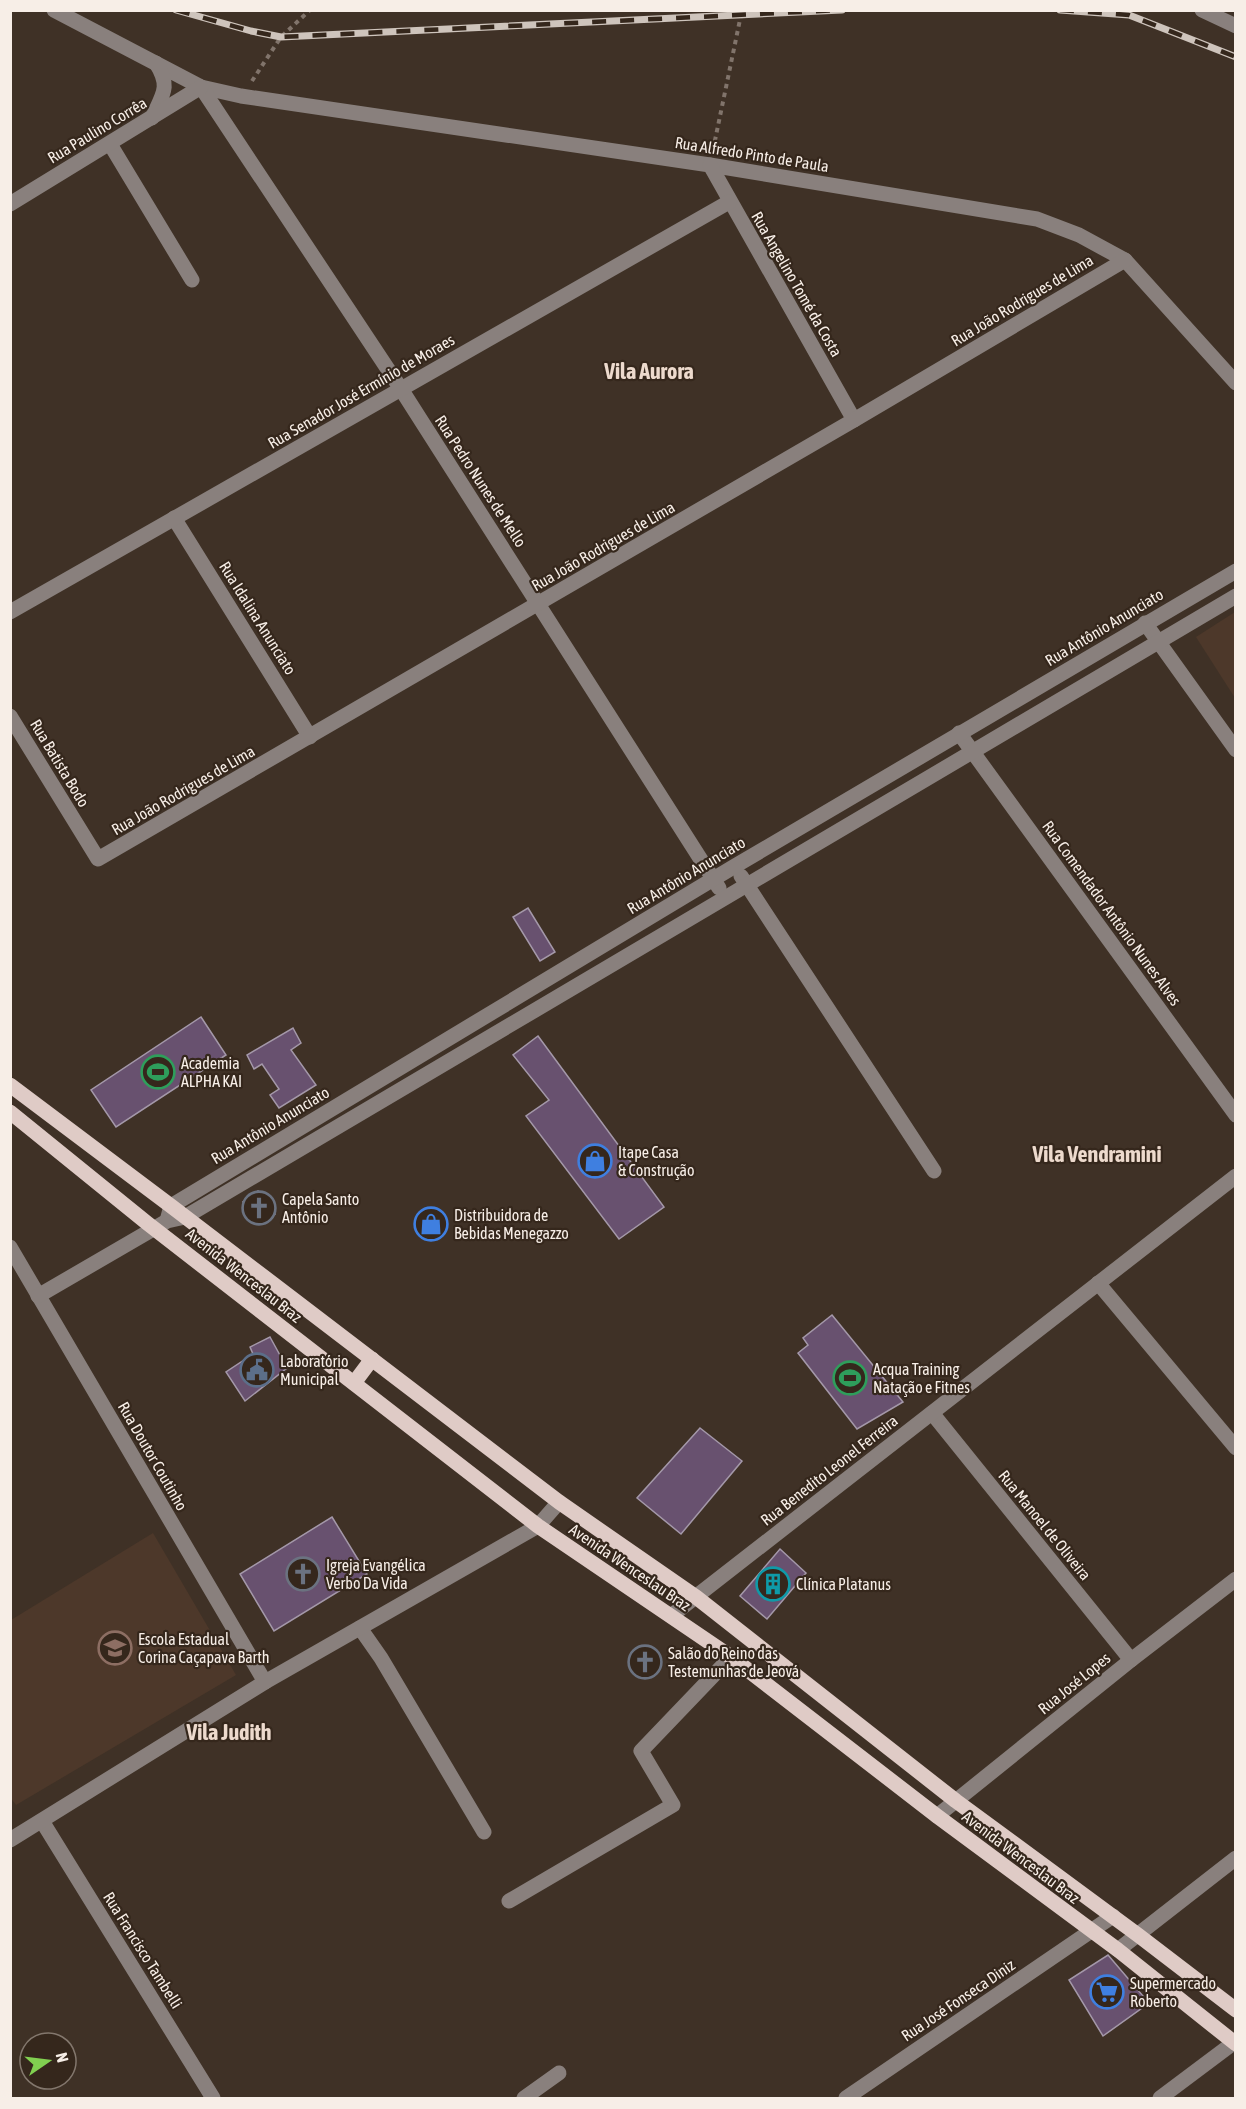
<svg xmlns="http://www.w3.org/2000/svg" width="1246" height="2109" viewBox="0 0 1246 2109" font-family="'Asap Condensed',sans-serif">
<rect width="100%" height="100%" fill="#3f3126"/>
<!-- built -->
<g fill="#4d382a">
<path d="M 1235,612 L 1235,698 L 1196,637 Z"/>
<path d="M 153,1533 L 236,1675 L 16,1805 L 10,1797 L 11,1620 Z"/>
</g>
<!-- building -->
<g fill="#68516f" stroke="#a498a9" stroke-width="1.5">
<path d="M 528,908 L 555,952 L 540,961 L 513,917 Z"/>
<path d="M 201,1017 L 226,1055 L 116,1127 L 91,1090 Z"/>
<path d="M 293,1028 L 301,1043 L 291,1050 L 316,1085 L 279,1108 L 270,1095 L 279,1089 L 262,1064 L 254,1069 L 247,1055 Z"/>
<path d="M 538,1036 L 664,1207 L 619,1239 L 526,1116 L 549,1100 L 513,1055 Z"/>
<path d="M 258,1191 L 275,1214 L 259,1224 L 243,1202 Z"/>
<path d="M 832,1315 L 903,1402 L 857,1429 L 798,1353 L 808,1345 L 803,1338 Z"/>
<path d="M 270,1337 L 287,1368 L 245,1401 L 226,1372 L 253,1354 L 250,1347 Z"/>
<path d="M 700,1428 L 742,1461 L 681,1534 L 637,1498 Z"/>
<path d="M 332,1517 L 367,1574 L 274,1631 L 240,1574 Z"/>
<path d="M 780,1549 L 806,1573 L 767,1619 L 740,1596 Z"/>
<path d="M 1108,1955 L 1149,2003 L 1103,2036 L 1069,1980 Z"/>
</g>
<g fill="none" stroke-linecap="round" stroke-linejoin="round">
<!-- path -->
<g stroke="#81746b" stroke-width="4" stroke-dasharray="4.5 4.5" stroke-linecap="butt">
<path d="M 252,81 L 281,37 L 310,10"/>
<path d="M 713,150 L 742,10"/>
</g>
<!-- minor -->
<g stroke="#89807d" stroke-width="15">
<path d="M 54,10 L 201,87 L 241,96 L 710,165 L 1037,219 L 1079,235 L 1125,260 L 1236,383"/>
<path d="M 1202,10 L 1236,26"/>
<path d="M 201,87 L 401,389 L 719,888"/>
<path d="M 152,118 C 163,94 171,87 156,63"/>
<path d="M 110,144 L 192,280"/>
<path d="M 710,165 L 854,420"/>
<path d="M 10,204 L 201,87"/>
<path d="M 174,518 L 310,737"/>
<path d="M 10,612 L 729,202"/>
<path d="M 1145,623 L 1236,750"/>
<path d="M 10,716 L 98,859 L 854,420 L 1125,260"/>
<path d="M 959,733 L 1236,1115"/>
<path d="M 741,876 L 934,1171"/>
<path d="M 168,1217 L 171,1206 L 735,866 L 1236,571"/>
<path d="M 10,1247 L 265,1682"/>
<path d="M 1098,1283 L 1236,1448"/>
<path d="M 38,1296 L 167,1221 L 185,1217 L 1236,596"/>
<path d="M 932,1413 L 1131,1660"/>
<path d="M 671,1616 L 1236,1176"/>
<path d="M 360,1628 L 381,1658 L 484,1832"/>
<path d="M 937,1816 L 1131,1660 L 1236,1579"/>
<path d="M 42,1821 L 213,2098"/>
<path d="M 10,1840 L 265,1682 L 538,1526 L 559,1502"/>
<path d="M 509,1901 L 673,1805 L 641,1751 L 731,1657"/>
<path d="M 1118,1950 L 1236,1858"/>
<path d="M 524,2098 L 559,2073"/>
<path d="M 846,2098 L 1113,1916"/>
<path d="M 1160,2098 L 1236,2041"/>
</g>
<!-- major -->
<g stroke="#dfcbc6" stroke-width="15">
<path d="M 10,1085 L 171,1206 L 559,1502 L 696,1597 L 956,1801 L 1138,1935 L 1236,2010"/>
<path d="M 10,1112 L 147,1223 L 538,1526 L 731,1657 L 937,1816 L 1118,1950 L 1236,2044"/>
<path d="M 354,1383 L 372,1359"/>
</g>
<defs>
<g id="rail">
<path d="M 176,10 L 251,31 L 281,37 L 842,10"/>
<path d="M 1060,10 L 1129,15 L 1236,57"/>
</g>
</defs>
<!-- rail casing -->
<use href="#rail" stroke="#cec4bc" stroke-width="7"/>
<!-- rail -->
<use href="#rail" stroke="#35271c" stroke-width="4.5" stroke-dasharray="14" stroke-linecap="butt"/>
</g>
<!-- icons -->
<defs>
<symbol id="stadium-ring" viewBox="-11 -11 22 22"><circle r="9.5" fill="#35271c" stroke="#2e9e5b" stroke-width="1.5"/><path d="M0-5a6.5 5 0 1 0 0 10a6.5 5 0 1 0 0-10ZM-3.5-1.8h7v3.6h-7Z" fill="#2e9e5b"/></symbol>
<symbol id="shop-ring" viewBox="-11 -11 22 22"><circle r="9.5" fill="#35271c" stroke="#3f7fe0" stroke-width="1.5"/><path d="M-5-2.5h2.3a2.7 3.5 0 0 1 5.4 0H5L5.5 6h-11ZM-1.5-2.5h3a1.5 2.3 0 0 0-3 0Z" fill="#3f7fe0"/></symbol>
<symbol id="church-ring" viewBox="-11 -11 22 22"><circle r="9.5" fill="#35271c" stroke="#6b7280" stroke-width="1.5"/><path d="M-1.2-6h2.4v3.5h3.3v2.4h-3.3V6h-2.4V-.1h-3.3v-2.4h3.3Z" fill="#6b7280"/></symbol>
<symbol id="civic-ring" viewBox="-11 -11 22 22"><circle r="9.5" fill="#35271c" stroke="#5c6f8a" stroke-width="1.5"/><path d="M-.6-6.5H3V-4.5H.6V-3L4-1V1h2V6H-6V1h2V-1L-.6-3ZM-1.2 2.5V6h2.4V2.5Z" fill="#5c6f8a"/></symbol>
<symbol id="building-ring" viewBox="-11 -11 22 22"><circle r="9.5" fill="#35271c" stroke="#0f9aa8" stroke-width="1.5"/><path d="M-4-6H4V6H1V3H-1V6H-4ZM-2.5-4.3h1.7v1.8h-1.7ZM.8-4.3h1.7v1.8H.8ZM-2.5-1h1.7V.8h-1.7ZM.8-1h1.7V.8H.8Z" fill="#0f9aa8"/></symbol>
<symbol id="school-ring" viewBox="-11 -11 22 22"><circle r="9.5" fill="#35271c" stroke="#8d6e63" stroke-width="1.5"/><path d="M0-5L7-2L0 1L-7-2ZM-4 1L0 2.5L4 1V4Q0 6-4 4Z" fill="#8d6e63"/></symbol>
<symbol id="supermarket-ring" viewBox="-11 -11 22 22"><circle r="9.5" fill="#35271c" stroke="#3f7fe0" stroke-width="1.5"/><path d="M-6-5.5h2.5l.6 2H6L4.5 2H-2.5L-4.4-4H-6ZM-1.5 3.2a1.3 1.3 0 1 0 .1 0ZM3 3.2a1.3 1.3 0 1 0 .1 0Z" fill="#3f7fe0"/></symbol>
</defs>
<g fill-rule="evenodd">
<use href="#stadium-ring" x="139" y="1053" width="38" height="38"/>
<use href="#shop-ring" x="576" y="1142" width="38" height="38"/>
<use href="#church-ring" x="240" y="1189" width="38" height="38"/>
<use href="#shop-ring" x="412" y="1205" width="38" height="38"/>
<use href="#civic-ring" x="238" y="1351" width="38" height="38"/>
<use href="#stadium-ring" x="831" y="1359" width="38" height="38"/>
<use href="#church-ring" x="284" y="1555" width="38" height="38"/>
<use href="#building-ring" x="754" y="1565" width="38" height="38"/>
<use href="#school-ring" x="96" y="1629" width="38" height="38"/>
<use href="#church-ring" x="626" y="1643" width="38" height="38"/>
<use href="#supermarket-ring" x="1088" y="1973" width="38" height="38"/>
</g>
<g text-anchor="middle" stroke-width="4.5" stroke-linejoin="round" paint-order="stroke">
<!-- street labels -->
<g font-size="16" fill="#f7eee7" stroke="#35271c">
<text transform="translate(97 130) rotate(-31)" y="6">Rua Paulino Corrêa</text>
<text transform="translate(752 154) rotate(9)" y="6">Rua Alfredo Pinto de Paula</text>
<text transform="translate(797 284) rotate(60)" y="6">Rua Angelino Tomé da Costa</text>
<text transform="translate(1022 300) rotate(-31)" y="6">Rua João Rodrigues de Lima</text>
<text transform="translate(361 391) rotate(-30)" y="6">Rua Senador José Ermínio de Moraes</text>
<text transform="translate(481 481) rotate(57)" y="6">Rua Pedro Nunes de Mello</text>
<text transform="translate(603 546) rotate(-30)" y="6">Rua João Rodrigues de Lima</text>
<text transform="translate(258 618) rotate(58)" y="6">Rua Idalina Anunciato</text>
<text transform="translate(1104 627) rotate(-31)" y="6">Rua Antônio Anunciato</text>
<text transform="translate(60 763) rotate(59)" y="6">Rua Batista Bodo</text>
<text transform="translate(183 790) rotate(-30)" y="6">Rua João Rodrigues de Lima</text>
<text transform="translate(686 875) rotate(-31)" y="6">Rua Antônio Anunciato</text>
<text transform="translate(1112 913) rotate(54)" y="6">Rua Comendador Antônio Nunes Alves</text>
<text transform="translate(270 1125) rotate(-31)" y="6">Rua Antônio Anunciato</text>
<text transform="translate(244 1275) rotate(38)" y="6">Avenida Wenceslau Braz</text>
<text transform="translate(153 1456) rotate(60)" y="6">Rua Doutor Coutinho</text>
<text transform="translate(829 1470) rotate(-38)" y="6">Rua Benedito Leonel Ferreira</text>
<text transform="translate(1045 1525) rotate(51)" y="6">Rua Manoel de Oliveira</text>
<text transform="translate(630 1567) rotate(34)" y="6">Avenida Wenceslau Braz</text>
<text transform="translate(1074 1683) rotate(-39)" y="6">Rua José Lopes</text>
<text transform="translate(1021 1857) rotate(37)" y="6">Avenida Wenceslau Braz</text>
<text transform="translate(143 1950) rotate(58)" y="6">Rua Francisco Tambelli</text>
<text transform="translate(958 2000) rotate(-34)" y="6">Rua José Fonseca Diniz</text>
</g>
<!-- poi labels -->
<g font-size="16" fill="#f7eee7" stroke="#35271c" text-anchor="start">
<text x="181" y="1069">Academia<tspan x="181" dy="18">ALPHA KAI</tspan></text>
<text x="618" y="1158">Itape Casa<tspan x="618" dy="18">&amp; Construção</tspan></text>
<text x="282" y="1205">Capela Santo<tspan x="282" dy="18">Antônio</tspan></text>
<text x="454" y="1221">Distribuidora de<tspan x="454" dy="18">Bebidas Menegazzo</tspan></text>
<text x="280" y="1367">Laboratório<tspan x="280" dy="18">Municipal</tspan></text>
<text x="873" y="1375">Acqua Training<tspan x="873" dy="18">Natação e Fitnes</tspan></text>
<text x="326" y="1571">Igreja Evangélica<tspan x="326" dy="18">Verbo Da Vida</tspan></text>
<text x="796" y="1590">Clínica Platanus</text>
<text x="138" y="1645">Escola Estadual<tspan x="138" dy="18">Corina Caçapava Barth</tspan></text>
<text x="668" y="1659">Salão do Reino das<tspan x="668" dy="18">Testemunhas de Jeová</tspan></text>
<text x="1130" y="1989">Supermercado<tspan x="1130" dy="18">Roberto</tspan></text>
</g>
<!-- district labels -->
<g font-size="22" font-weight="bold" fill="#eddacd" stroke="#35271c">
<text x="649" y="379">Vila Aurora</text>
<text x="1097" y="1162">Vila Vendramini</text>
<text x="229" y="1740">Vila Judith</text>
</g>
</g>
<!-- border -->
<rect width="1246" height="2109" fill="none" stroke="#f7eee7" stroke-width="24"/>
<!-- north arrow -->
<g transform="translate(48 2061) rotate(76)"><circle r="28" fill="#35271c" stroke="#83776d" stroke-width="1.5"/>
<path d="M0-4.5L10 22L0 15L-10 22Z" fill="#81d050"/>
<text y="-9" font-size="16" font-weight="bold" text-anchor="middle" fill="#f7eee7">N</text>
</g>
</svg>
